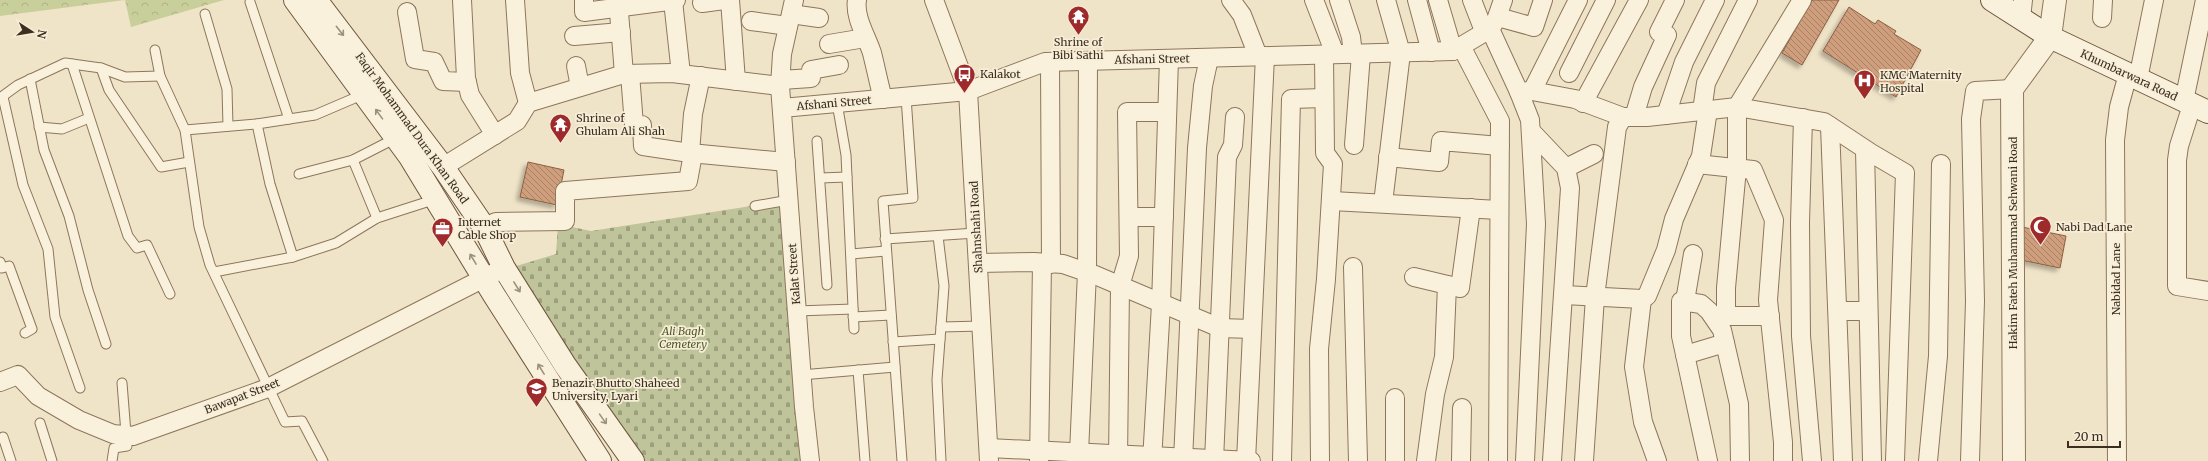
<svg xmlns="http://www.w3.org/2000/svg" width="2208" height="461" viewBox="0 0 2208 461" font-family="Merriweather,serif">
<defs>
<pattern id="cemetery-stones" width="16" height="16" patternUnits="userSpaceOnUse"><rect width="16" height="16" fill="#bfc49a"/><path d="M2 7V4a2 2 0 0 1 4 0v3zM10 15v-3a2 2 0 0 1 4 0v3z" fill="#9ca07d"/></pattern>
<pattern id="park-crowns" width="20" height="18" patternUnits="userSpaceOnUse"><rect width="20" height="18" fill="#c9cf9b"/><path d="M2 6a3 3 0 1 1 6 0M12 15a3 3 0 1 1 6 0" fill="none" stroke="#aeb285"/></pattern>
<pattern id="building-back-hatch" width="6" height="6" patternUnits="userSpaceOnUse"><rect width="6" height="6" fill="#cf9f7d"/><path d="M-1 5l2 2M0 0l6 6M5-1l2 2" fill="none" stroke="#a98266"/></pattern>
<filter id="shadow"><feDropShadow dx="-3.5" dy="3.5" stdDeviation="2" flood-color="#0004"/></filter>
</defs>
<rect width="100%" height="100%" fill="#f0e4c8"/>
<!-- cemetery -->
<path fill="url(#cemetery-stones)" d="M 789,200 L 815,461 L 625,461 L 487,275 L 556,254 L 558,224 L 591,231 Z"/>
<!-- park -->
<path fill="url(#park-crowns)" d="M 0,0 L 224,0 L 131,27 L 125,0 L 0,16 Z"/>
<!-- building -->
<g fill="url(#building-back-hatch)" stroke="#8d5f41" filter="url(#shadow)">
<path d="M 1812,0 L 1839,0 L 1802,65 L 1782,53 Z"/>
<path d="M 1849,7 L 1875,24 L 1878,20 L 1896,31 L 1894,34 L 1921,50 L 1896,97 L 1823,51 Z"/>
<path d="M 528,162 L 564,170 L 557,205 L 520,197 Z"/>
<path d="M 2022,227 L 2066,236 L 2060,268 L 2016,259 Z"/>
</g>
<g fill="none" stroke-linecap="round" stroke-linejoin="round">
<defs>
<g id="service">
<path d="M 250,2 L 289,119"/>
<path d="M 205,14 L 227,89 L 228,126"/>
<path d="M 155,50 L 160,76 L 185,130 L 199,227 L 210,265 L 285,422 L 302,421 L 323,461"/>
<path d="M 72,64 L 128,236 L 137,248 L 147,245 L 170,294"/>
<path d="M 101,68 L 109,90 L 161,167 L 189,162"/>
<path d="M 30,79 L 44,150 L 69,216 L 88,290 L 106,344"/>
<path d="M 3,97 L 23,185 L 48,249 L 55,317 L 80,388"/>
<path d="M 0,98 L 18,85 L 65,63 L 101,68 L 125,77 L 160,76"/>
<path d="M 837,103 L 846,155 L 854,329"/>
<path d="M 39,127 L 62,129 L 89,118"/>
<path d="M 185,130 L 257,124 L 315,115 L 364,94"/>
<path d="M 817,141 L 827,285"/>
<path d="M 353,160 L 377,218"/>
<path d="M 299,174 L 353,160 L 396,138"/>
<path d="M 820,178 L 847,177"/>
<path d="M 755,206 L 789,200"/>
<path d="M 938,236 L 944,286 L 937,380 L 941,461"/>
<path d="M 885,239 L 976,233"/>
<path d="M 851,254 L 886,251"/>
<path d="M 293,257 L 336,243 L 377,218 L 436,199"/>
<path d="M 0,262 L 2,268 L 9,266 L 32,329 L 25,333"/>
<path d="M 214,272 L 293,257 L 270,184 L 257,124"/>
<path d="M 797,311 L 853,309"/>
<path d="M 853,317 L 891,315"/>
<path d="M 941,327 L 982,326"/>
<path d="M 893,342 L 940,339"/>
<path d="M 858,370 L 865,461"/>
<path d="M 801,375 L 895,367"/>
<path d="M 40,423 L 52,461"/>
<path d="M 3,437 L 11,461"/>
<path d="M 112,461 L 114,448 L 127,446 L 122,383"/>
<path d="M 902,461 L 883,201 L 913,198 L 906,97"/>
</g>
<g id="minor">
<path d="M 462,0 L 466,78 L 470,95 L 495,135"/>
<path d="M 515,0 L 520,73 L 528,103"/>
<path d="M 584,0 L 584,12 L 676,0"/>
<path d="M 618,0 L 624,74"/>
<path d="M 730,0 L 736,81"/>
<path d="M 794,0 L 782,54 L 780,86 L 804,407 L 810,461"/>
<path d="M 857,0 C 854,17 867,37 872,53 C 876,69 879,84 883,99"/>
<path d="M 934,0 L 968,91 L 989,461"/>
<path d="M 1231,0 L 1242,15 L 1258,56"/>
<path d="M 1314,0 L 1335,54"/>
<path d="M 1339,0 L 1351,37 L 1353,54"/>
<path d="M 1417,0 L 1431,52"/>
<path d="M 1438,0 L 1453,51"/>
<path d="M 1472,0 L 1484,31"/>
<path d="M 673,1 L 681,74"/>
<path d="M 702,3 L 724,0"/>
<path d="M 407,12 L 415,59 L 434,62 L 443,81 L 467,82"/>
<path d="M 791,14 L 819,18"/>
<path d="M 1498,17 L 1534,27 L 1543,0"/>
<path d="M 2021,18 L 2023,0"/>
<path d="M 2102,18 L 2103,0"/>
<path d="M 751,21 L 788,26"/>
<path d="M 1490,29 L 1519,92 L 1532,91 L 1575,99 L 1623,117 L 1647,117 L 1737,107 L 1824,122 L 1871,153 L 1905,173 L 1895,461"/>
<path d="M 574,36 L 621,32"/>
<path d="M 829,44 L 865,38"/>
<path d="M 1461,46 L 1500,121 L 1498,461"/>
<path d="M 1050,62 L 1051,264"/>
<path d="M 576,66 L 580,87"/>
<path d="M 1569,73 L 1606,0"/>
<path d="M 630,74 L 634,125 L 642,125 L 643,146 L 690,153 L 786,162"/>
<path d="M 2138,79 L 2154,0"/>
<path d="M 781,80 L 811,78 L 811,70 L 839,65"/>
<path d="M 1532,91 L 1578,0"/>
<path d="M 1519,92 L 1530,120 L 1536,224 L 1525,461"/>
<path d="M 2184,101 L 2205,0"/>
<path d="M 1583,103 L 1639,0"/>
<path d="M 2192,105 L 2179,146 L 2177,160 L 2177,286 L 2208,291"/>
<path d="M 782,108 L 968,91 L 1045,62 L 1453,51 L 1490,29 L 1496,20 L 1503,0"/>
<path d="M 1702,111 L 1706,83 L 1748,0"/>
<path d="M 1666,115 L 1684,62 L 1715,0"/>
<path d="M 1634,117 L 1643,87 L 1667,35 L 1659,32 L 1675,0"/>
<path d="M 1803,118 L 1800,223 L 1801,336 L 1812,461"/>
<path d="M 1830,126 L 1843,461"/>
<path d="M 1531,131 L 1566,168 L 1570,188 L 1552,461"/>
<path d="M 1354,145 L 1361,54"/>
<path d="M 1865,150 L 1872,461"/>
<path d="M 690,153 L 693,114 L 701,76"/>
<path d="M 1388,157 L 1439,162 L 1441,141 L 1500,146"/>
<path d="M 1697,164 L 1753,170 L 1774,220 L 1768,300 L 1783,442 L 1783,461"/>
<path d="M 443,167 L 517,121 L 528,103 L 624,74 L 672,73 L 780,86"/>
<path d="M 1566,168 L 1594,154"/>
<path d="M 1332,201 L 1499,210"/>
<path d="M 1383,203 L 1401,53 L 1386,0"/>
<path d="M 1129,217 L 1164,217"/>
<path d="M 484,227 L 496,222 L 565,221 L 565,191 L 688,181 L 693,154"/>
<path d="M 978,263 L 1034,262 L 1063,264 L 1095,275 L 1220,328 L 1252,329"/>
<path d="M 1353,267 L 1358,461"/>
<path d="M 1414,277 L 1460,288 L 1471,208"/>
<path d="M 1564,295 L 1642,299 L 1647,296 L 1666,250 L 1674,219 L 1701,156 L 1708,110"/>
<path d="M 1642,299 L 1634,367 L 1643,422 L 1657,461"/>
<path d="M 1685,301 L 1693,254"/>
<path d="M 1838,311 L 1868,311"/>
<path d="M 1770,316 L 1726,316 L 1726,288 L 1737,168 L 1737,107 L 1802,0"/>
<path d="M 1685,355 L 1725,343"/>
<path d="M 0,382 L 18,375 L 38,396 L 79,420 L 113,434 L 133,436 L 268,388 L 496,272"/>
<path d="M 1395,398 L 1395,461"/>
<path d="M 989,448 L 1251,461"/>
<path d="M 1079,453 L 1087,272 L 1088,61"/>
<path d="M 1039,461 L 1042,263"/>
<path d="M 1118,461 L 1120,286 L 1129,256 L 1127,112 L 1167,112"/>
<path d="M 1152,461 L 1161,304 L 1169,59"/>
<path d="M 1183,461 L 1197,148 L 1203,86 L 1209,58"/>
<path d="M 1214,461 L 1227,157 L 1233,145 L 1235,117"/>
<path d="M 1246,461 L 1265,56"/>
<path d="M 1282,461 L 1291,99 L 1324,98"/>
<path d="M 1320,461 L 1319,349 L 1326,279 L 1333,164 L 1325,153 L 1324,55"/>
<path d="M 1426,461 L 1435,394 L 1444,357 L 1447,285"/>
<path d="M 1461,461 L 1462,408"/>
<path d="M 1584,461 L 1595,297 L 1617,127 L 1623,117"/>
<path d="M 1708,461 L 1681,336 L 1681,301 L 1701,304 L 1709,311 L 1722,330 L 1739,404 L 1740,461"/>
<path d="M 1928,461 L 1938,356 L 1941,164"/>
<path d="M 1970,461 L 1975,301 L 1971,119 L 1975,91 L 2012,89"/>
<path d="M 2117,461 L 2115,140 L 2119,107 L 2128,74"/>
</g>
<path id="tertiary" d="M 2014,461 L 2012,89 L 2050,37 L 2055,0"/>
<g id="secondary">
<path d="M 295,0 L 410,157 L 494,295 L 600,461"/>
<path d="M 316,0 L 443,167 L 484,227 L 504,268 L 565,365 L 633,461"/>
<path d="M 1992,0 L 2050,37 L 2208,112"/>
</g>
</defs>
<!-- service casing -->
<use href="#service" stroke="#8d765c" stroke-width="11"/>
<!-- minor casing -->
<use href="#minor" stroke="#8d765c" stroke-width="20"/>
<!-- tertiary casing -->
<use href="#tertiary" stroke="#8d765c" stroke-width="24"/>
<!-- secondary casing -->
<use href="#secondary" stroke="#6f573f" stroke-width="24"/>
<!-- service -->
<use href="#service" stroke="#faf1dc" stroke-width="9"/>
<!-- minor -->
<use href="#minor" stroke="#faf1dc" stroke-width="18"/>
<!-- tertiary -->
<use href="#tertiary" stroke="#faf1dc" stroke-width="22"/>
<!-- secondary -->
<use href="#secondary" stroke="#faf1dc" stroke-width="22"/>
</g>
<!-- one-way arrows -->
<defs><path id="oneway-shaft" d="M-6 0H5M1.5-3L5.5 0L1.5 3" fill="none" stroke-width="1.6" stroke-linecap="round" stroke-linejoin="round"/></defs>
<g stroke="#9c907e">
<use href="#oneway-shaft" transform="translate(340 31) rotate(52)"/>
<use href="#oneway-shaft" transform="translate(379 114) rotate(-126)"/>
<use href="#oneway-shaft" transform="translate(473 259) rotate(-121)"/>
<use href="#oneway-shaft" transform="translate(517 287) rotate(58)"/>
<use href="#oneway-shaft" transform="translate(541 369) rotate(-122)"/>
<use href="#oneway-shaft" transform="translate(603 419) rotate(55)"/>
</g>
<!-- icons -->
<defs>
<symbol id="temple-pin" viewBox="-11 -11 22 30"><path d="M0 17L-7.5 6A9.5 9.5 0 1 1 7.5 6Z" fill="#9e2a2b" stroke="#f7eed8"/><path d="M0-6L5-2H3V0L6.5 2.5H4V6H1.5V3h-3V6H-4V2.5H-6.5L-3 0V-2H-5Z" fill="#fff"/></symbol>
<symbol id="bus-pin" viewBox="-11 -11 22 30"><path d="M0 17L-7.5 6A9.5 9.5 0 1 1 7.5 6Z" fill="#9e2a2b" stroke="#f7eed8"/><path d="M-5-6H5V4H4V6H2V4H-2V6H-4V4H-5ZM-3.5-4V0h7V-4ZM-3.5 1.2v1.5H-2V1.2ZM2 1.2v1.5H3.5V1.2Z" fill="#fff"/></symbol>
<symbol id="hospital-pin" viewBox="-11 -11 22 30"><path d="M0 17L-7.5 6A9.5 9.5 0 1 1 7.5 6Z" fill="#9e2a2b" stroke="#f7eed8"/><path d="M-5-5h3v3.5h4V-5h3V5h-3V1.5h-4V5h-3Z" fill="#fff"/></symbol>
<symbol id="mosque-pin" viewBox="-11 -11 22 30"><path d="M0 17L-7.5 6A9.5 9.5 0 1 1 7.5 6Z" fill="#9e2a2b" stroke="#f7eed8"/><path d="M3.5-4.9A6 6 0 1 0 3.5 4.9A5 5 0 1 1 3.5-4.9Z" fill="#fff"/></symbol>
<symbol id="office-pin" viewBox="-11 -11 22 30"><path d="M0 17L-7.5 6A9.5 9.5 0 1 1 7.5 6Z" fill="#9e2a2b" stroke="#f7eed8"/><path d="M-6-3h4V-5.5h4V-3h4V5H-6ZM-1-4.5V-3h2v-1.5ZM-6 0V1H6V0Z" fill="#fff"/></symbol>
<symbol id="university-pin" viewBox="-11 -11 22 30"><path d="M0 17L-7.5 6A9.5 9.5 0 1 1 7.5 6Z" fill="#9e2a2b" stroke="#f7eed8"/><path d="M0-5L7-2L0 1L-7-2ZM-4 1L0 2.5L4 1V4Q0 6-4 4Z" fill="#fff"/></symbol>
</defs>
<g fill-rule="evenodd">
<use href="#temple-pin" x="1066" y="4" width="25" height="34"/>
<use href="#bus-pin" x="952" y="62" width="25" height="34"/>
<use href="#hospital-pin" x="1852" y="68" width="25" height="34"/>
<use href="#temple-pin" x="548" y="112" width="25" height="34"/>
<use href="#mosque-pin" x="2028" y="214" width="25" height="34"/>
<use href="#office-pin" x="430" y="216" width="25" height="34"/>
<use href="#university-pin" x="524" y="376" width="25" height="34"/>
</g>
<g text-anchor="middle" stroke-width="3.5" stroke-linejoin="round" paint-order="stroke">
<!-- poi labels -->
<g font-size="11" fill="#3d2e20" stroke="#f7eed8" text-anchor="start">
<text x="1078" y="46" text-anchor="middle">Shrine of<tspan x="1078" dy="13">Bibi Sathi</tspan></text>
<text x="980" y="78">Kalakot</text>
<text x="1880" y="79">KMC Maternity<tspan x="1880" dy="13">Hospital</tspan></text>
<text x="576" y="122">Shrine of<tspan x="576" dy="13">Ghulam Ali Shah</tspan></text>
<text x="458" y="226">Internet<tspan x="458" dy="13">Cable Shop</tspan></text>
<text x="2056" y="231">Nabi Dad Lane</text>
<text x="552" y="387">Benazir Bhutto Shaheed<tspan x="552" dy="13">University, Lyari</tspan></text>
</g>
<!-- street labels -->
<g font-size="11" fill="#3d2e20" stroke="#f7eed8">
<text transform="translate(1152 59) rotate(-1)" y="4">Afshani Street</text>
<text transform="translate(2129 75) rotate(25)" y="4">Khumbarwara Road</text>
<text transform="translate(834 103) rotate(-5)" y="4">Afshani Street</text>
<text transform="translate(412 128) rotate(54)" y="4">Faqir Mohammad Dura Khan Road</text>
<text transform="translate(976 227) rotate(-93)" y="4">Shahnshahi Road</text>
<text transform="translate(2013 243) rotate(-90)" y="4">Hakim Fateh Muhammad Sehwani Road</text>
<text transform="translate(794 274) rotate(-94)" y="4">Kalat Street</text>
<text transform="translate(2116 279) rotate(-90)" y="4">Nabidad Lane</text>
<text transform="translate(242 396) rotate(-21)" y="4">Bawapat Street</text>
</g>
<!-- park labels -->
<g font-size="11" font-style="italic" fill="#4d5a26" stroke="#f7eed8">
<text x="683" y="335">Ali Bagh<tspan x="683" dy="13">Cemetery</tspan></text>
</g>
</g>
<!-- north arrow -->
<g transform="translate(32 32) rotate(102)" stroke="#f7eed8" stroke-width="3" paint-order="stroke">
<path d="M0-3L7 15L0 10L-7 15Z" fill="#3d2e20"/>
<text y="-6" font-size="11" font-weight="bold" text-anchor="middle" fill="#3d2e20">N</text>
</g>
<!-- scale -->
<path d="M2068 441v6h52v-6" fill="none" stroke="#3d2e20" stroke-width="2"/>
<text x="2074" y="441" font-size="12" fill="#3d2e20" stroke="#f7eed8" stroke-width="3" paint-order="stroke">20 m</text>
</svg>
